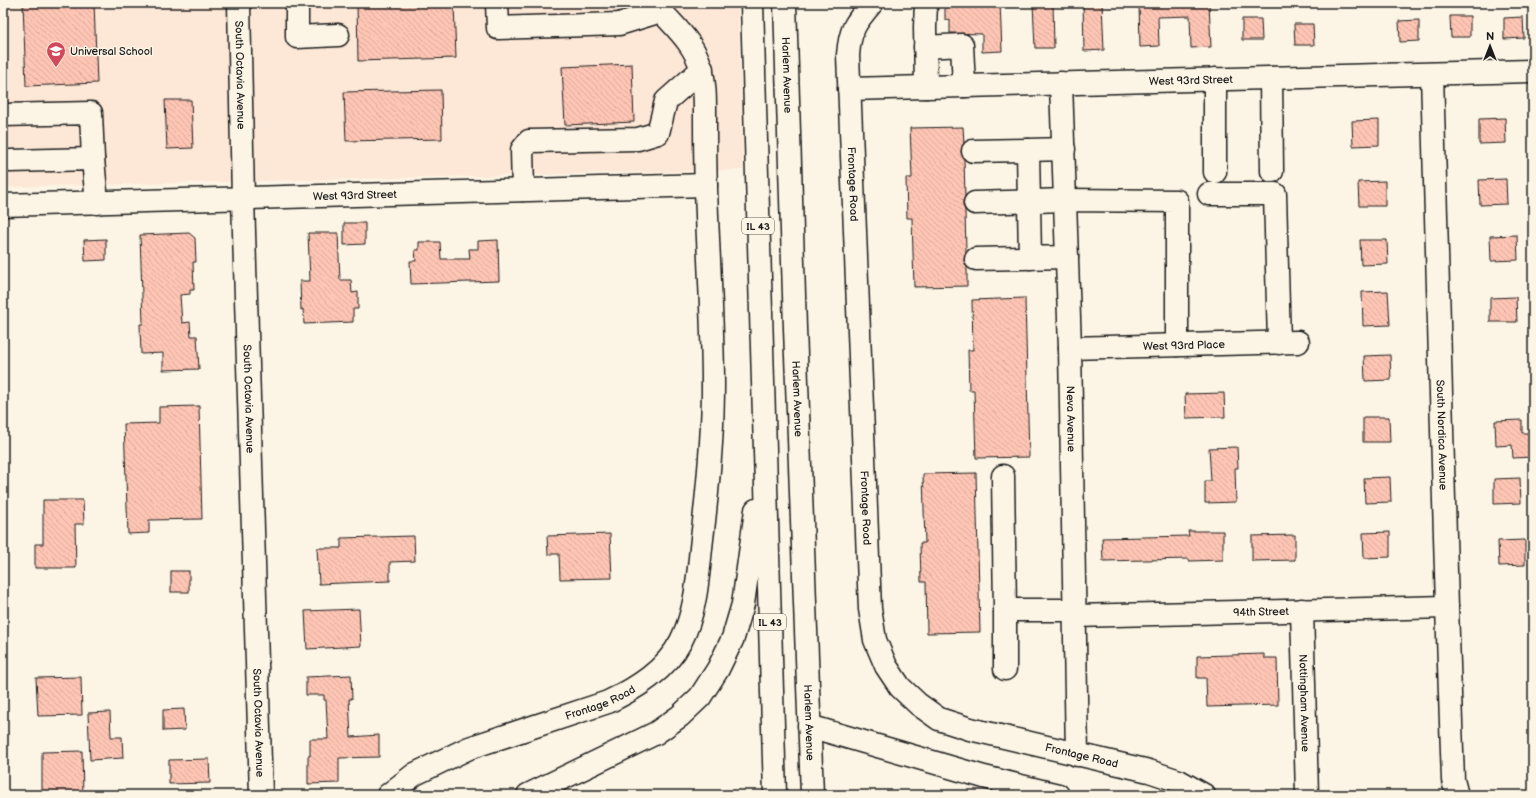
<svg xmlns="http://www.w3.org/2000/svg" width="1536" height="798" viewBox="0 0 1536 798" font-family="'Balsamiq Sans',sans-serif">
<defs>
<pattern id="building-back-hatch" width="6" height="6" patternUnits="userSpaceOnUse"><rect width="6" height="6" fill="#fec5b4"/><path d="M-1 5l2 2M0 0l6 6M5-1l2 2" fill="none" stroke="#d9a99a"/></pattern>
</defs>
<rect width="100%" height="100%" fill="#fcf5e5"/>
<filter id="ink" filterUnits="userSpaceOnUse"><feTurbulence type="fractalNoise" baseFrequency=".025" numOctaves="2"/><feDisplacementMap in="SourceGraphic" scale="8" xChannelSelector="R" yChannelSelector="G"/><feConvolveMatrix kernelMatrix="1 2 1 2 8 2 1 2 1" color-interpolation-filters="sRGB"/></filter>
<g filter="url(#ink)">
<!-- built -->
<path fill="#fde7d6" d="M 3,3 L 738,3 L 743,170 L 3,187 Z"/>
<!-- building -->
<g fill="url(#building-back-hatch)" stroke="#1c1c1c">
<path d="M 23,3 L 94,3 L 97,83 L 26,86 Z"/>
<path d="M 357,3 L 454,3 L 456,58 L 358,61 Z"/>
<path d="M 945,3 L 1000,3 L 1002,51 L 982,52 L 982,34 L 950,33 L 950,19 L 945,20 Z"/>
<path d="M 1033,3 L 1053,3 L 1054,48 L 1035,48 Z"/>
<path d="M 1083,3 L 1102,3 L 1104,50 L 1084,51 Z"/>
<path d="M 1139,3 L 1209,3 L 1211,47 L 1191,48 L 1190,16 L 1158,17 L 1159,46 L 1140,47 Z"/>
<path d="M 1450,16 L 1470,16 L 1470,37 L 1451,37 Z"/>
<path d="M 1523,17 L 1524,38 L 1504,39 L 1504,18 Z"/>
<path d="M 1242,19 L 1261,19 L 1262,40 L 1242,40 Z"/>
<path d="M 1419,20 L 1419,41 L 1400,42 L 1399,21 Z"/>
<path d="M 1294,24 L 1313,24 L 1314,45 L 1295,45 Z"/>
<path d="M 632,64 L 634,122 L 565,125 L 562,67 Z"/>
<path d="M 441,90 L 442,139 L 346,141 L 344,92 Z"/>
<path d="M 165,100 L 191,100 L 193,148 L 167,149 Z"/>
<path d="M 1505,118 L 1506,143 L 1479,144 L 1479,119 Z"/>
<path d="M 1379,120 L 1379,145 L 1353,146 L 1352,121 Z"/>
<path d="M 963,127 L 964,143 L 961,152 L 964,159 L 965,196 L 963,203 L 965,211 L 966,251 L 964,260 L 967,267 L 967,286 L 914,287 L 912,218 L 907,218 L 906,178 L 912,178 L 910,128 Z"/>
<path d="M 1506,179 L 1507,204 L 1480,205 L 1479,180 Z"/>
<path d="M 1385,181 L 1385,206 L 1359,206 L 1358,182 Z"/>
<path d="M 344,223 L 365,223 L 365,244 L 344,245 Z"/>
<path d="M 189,233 L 195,238 L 196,262 L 193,262 L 194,290 L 190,290 L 190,294 L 180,295 L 182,323 L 190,322 L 191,336 L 197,336 L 199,369 L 163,370 L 163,353 L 141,354 L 140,324 L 143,324 L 140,235 Z"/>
<path d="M 308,233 L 338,233 L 340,280 L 351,280 L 352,293 L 358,292 L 358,309 L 353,309 L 353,322 L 304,324 L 303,309 L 301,310 L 300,281 L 310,281 Z"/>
<path d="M 1517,235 L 1518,260 L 1491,261 L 1490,236 Z"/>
<path d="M 106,239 L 106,260 L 85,261 L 84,240 Z"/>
<path d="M 498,240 L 499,281 L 411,284 L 410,261 L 416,261 L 415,250 L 419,250 L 419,242 L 440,242 L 441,259 L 470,259 L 469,249 L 478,249 L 478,241 Z"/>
<path d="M 1360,240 L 1387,240 L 1388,264 L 1361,265 Z"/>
<path d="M 1388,291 L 1390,325 L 1363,326 L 1362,292 Z"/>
<path d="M 1516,297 L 1517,322 L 1490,322 L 1490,298 Z"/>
<path d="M 1025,298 L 1029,457 L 976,458 L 974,390 L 969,390 L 968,350 L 973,350 L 972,300 Z"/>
<path d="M 1390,355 L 1391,380 L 1365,381 L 1364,356 Z"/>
<path d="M 1224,393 L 1225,417 L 1186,418 L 1185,394 Z"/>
<path d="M 199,406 L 202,519 L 149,520 L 149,533 L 128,534 L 124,424 L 159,423 L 159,407 Z"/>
<path d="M 1363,417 L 1389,417 L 1390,442 L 1363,442 Z"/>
<path d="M 1522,420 L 1522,433 L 1533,433 L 1533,457 L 1513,458 L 1512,445 L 1496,446 L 1495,421 Z"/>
<path d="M 1237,447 L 1238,468 L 1235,468 L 1236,502 L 1205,503 L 1205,481 L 1211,481 L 1209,448 Z"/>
<path d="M 976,473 L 980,632 L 927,633 L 926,582 L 921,582 L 920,543 L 925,543 L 923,474 Z"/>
<path d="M 1390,477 L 1391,502 L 1365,503 L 1364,478 Z"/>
<path d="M 1520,478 L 1521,503 L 1494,504 L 1494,479 Z"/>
<path d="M 43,500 L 83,500 L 84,524 L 75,524 L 76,568 L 35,568 L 35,544 L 43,544 Z"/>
<path d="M 1188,531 L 1223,531 L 1223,560 L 1189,561 L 1189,559 L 1103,561 L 1102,538 L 1189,536 Z"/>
<path d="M 1390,532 L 1390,557 L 1364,558 L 1363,533 Z"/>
<path d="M 610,534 L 612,578 L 560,579 L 559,554 L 548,554 L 547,536 Z"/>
<path d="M 1295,535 L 1295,560 L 1252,561 L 1252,536 Z"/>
<path d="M 414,536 L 415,561 L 390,562 L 390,581 L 319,584 L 317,548 L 341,548 L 341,538 Z"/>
<path d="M 1525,540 L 1525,565 L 1499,566 L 1498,541 Z"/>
<rect x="171" y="571" width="18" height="21"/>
<path d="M 359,609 L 361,646 L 307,649 L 305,611 Z"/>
<path d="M 1264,654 L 1264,658 L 1277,658 L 1278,705 L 1207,707 L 1206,678 L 1197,678 L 1197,656 Z"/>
<path d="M 351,675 L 352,699 L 349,699 L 351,737 L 379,735 L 379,757 L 339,758 L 339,783 L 308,784 L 308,756 L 310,756 L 310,739 L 328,739 L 326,700 L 324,700 L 324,695 L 306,695 L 306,677 Z"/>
<path d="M 81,677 L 82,715 L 38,716 L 36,678 Z"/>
<path d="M 184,709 L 185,730 L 163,731 L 163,710 Z"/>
<path d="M 110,712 L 111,737 L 122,737 L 123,758 L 90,760 L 88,713 Z"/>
<path d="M 82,751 L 83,795 L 42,795 L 42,752 Z"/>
<path d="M 209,759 L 210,783 L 169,784 L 169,760 Z"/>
</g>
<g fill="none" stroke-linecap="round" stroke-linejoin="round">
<defs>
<g id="minor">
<path id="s1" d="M 239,3 L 243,199 L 261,795"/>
<path d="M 297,3 L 297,37 L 338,35"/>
<path d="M 497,3 L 498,28 L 619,24 L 661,11"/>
<path id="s2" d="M 872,3 C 855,23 850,29 848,55 L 870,609 L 875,640 L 886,666 L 900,687 L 918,704 L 939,719 L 970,729 L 1149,771 L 1179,781 L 1204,795"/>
<path d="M 925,47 L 962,45 L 964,86"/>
<path id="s3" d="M 1432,74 L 1447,607 L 1453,780 L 1457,795"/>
<path d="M 1271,78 L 1272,171"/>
<path d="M 1215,79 L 1215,172"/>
<path id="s4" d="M 1061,83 L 1070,348 L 1077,755"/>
<path d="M 926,87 L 925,27 L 926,3"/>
<path id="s5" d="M 849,89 L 1533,71"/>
<path d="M 3,115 L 91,113 L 93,159"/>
<path d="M 973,151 L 1028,150"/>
<path d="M 10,161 L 93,159 L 97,203"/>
<path d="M 523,190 L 522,150 L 529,141 L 638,139 L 658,133 L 666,101 L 702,69"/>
<path d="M 1209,194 L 1275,194 L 1279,343"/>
<path d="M 975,203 L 1065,200 L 1177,201 L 1177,345"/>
<path id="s6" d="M 3,205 L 706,185"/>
<path d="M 1030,258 L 1028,150 L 1064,149"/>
<path d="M 976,259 L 1067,257"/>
<path id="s7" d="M 1070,348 L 1298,342"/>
<path d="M 1003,476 L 1005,610"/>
<path id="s8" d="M 1302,610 L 1307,795"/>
<path id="s9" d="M 1075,616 L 1447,607"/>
<path d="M 1005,669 L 1005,610 L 1075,610"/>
<path id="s10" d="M 388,795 L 415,774 L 469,748 L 608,702 C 637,688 666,670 681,641 C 697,610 698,573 702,539 C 708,488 713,437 713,386 C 713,320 708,254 706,188 C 705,163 705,138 705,113 C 705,98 705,83 701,68 C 695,45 676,28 661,11 L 657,3"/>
</g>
<g id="major">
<path d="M 752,3 L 775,795"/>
<path id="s11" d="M 785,3 L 795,328 L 812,795"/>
<path d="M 809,726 L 984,777 L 1058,795"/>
<path d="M 528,795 L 656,733 L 680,716 L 700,697 L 718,669 L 733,638 L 743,604 L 756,510"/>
</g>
</defs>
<!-- minor casing -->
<use href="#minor" stroke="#1c1c1c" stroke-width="25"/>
<!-- major casing -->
<use href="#major" stroke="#1c1c1c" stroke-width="25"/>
<!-- minor -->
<use href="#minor" stroke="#fcf5e5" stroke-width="22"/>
<!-- major -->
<use href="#major" stroke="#fcf5e5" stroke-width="22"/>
</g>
</g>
<!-- icons -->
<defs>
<symbol id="school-pin" viewBox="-11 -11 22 30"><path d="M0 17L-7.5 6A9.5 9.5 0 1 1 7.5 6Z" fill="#d1495b" stroke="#fcf5e5"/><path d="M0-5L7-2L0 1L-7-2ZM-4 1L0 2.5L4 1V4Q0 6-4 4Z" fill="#fff"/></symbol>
</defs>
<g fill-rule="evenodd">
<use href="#school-pin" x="45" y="40" width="22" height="30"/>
</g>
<g text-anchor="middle" stroke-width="3" stroke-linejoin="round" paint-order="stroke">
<!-- shield labels -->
<g fill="#fcf5e5" stroke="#5f5d58" stroke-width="1">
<rect x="742" y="218" width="32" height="16" rx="3"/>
<rect x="754" y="614" width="32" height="16" rx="3"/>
</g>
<g font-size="10" font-weight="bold" fill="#1c1c1c">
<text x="758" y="230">IL 43</text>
<text x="770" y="626">IL 43</text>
</g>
<!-- poi labels -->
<g font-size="11" fill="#1c1c1c" stroke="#fcf5e5" text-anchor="start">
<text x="70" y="55">Universal School</text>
</g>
<!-- street labels -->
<g font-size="11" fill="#1c1c1c" stroke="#fcf5e5">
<text dy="4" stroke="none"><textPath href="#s1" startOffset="72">South Octavia Avenue</textPath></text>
<text dy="4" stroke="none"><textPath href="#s11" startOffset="72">Harlem Avenue</textPath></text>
<text dy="4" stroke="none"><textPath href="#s5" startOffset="342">West 93rd Street</textPath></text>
<text dy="4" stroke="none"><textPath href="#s2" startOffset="188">Frontage Road</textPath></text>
<text dy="4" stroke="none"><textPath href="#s6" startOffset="352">West 93rd Street</textPath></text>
<text dy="4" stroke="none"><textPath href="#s7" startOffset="114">West 93rd Place</textPath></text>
<text dy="4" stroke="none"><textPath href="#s1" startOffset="396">South Octavia Avenue</textPath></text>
<text dy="4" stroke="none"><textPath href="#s11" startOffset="396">Harlem Avenue</textPath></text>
<text dy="4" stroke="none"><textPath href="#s4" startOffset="336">Neva Avenue</textPath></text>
<text dy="4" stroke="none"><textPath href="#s3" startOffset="361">South Nordica Avenue</textPath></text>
<text dy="4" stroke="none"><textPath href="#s2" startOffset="512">Frontage Road</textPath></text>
<text dy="4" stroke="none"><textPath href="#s9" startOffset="186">94th Street</textPath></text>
<text dy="4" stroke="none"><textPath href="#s10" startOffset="233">Frontage Road</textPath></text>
<text dy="4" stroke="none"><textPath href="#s8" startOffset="93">Nottingham Avenue</textPath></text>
<text dy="4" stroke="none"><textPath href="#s1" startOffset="720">South Octavia Avenue</textPath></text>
<text dy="4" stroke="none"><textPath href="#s11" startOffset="720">Harlem Avenue</textPath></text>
<text dy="4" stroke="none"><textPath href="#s2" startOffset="896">Frontage Road</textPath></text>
</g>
</g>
<!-- margin -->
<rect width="1536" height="798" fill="none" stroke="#fcf5e5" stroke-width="16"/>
<rect x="8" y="8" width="1520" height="782" fill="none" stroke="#1c1c1c" stroke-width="1.5" filter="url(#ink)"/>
<!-- north arrow -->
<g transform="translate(1490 46)" stroke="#fcf5e5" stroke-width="3" paint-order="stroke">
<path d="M0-3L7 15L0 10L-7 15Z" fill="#1c1c1c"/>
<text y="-6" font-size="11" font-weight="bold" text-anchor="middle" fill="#1c1c1c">N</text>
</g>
</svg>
